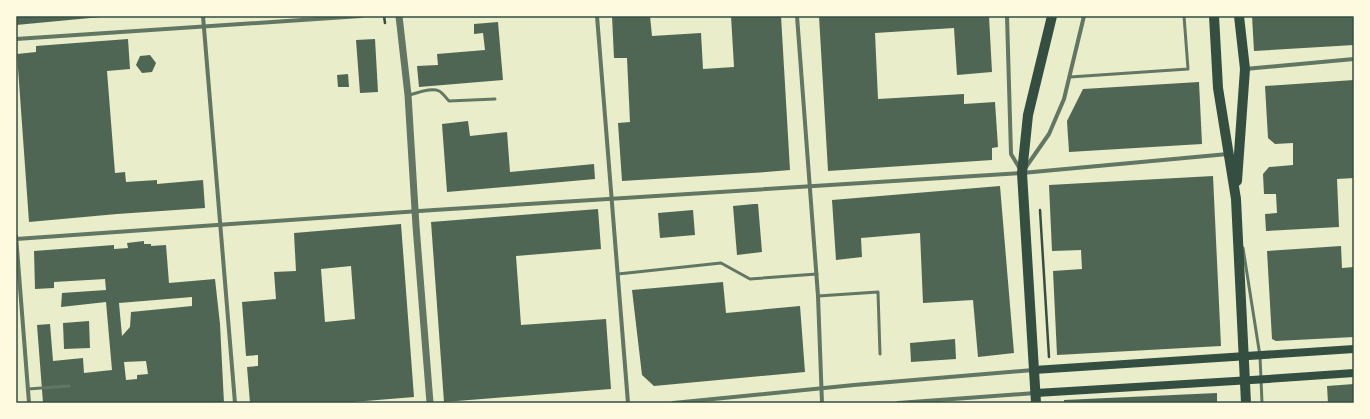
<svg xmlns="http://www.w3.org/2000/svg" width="1370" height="419" viewBox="0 0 1370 419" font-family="Raleway,sans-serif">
<rect width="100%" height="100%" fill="#e9edc9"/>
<!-- building -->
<g fill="#4f6655" fill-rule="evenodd">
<path d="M 16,16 L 101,16 L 101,17 L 16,25 Z"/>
<path d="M 612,16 L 650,16 L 652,36 L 701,33 L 703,69 L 734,67 L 731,16 L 781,16 L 790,170 L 766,172 L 622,181 L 618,123 L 630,122 L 627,58 L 614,58 Z"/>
<path d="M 819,16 L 989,16 L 992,72 L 957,75 L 954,28 L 875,33 L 878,99 L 964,94 L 964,104 L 995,102 L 998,147 L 992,148 L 992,160 L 828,171 Z"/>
<path d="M 1252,16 L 1354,16 L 1354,45 L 1254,51 Z"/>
<path d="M 498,22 L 503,80 L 419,87 L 417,66 L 438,65 L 437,54 L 485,50 L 483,33 L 474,34 L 474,24 Z"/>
<path d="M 128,39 L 130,69 L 107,71 L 115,173 L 125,172 L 126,182 L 157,180 L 157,184 L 203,180 L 205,208 L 117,214 L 29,222 L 17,54 L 36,52 L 36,46 Z"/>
<path d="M 375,39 L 378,92 L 360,93 L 356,40 Z"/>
<path d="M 150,55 L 156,63 L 152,72 L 142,73 L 136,65 L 140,56 Z"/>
<path d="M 348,74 L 349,87 L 338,87 L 337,75 Z"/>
<path d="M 1354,80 L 1354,178 L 1337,179 L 1339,227 L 1266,231 L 1265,214 L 1277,213 L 1276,194 L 1264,194 L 1263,174 L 1269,167 L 1293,165 L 1293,143 L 1275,144 L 1268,138 L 1265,86 Z"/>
<path d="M 1199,82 L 1202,144 L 1069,152 L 1067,121 L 1083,89 Z"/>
<path d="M 468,121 L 470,136 L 507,132 L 510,172 L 594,164 L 595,179 L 447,192 L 442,124 Z"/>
<path d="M 1213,176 L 1221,346 L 1057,355 L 1053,271 L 1082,269 L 1081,250 L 1052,251 L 1049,185 Z"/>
<path d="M 1000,186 L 1014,353 L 978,357 L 973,300 L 923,303 L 920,233 L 861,238 L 862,257 L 836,260 L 832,200 Z"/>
<path d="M 754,204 L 758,204 L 762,252 L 737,255 L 733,206 Z"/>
<path d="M 598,209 L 601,249 L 516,256 L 521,325 L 606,319 L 611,389 L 444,402 L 431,222 Z"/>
<path d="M 693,210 L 695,235 L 660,238 L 658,213 Z"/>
<path d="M 401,224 L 414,397 L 341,403 L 250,403 L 247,367 L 258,366 L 258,355 L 246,356 L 242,302 L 276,299 L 274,272 L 296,271 L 294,233 ZM 351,266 L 355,319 L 325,322 L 321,269 Z"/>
<path d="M 144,241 L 144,244 L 151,244 L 151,246 L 166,245 L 169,283 L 215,279 L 220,324 L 224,403 L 43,403 L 37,325 L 50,324 L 53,361 L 83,358 L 84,373 L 112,370 L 106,302 L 61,307 L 62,293 L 106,290 L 105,279 L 54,282 L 54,288 L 35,289 L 34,251 L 114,245 L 114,249 L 128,248 L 127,243 ZM 192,297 L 192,306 L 131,312 L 130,327 L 122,336 L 119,303 ZM 146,361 L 148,374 L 137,375 L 137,379 L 126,380 L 124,362 Z"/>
<path d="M 1341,246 L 1342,268 L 1354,267 L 1354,337 L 1276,341 L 1272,339 L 1267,251 Z"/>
<path d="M 723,282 L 726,313 L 800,306 L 805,372 L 654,386 L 642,375 L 632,290 Z"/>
<path d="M 89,321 L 90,348 L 64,349 L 63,323 Z"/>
<path d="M 955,339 L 956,359 L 911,362 L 910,343 Z"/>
<path d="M 1354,384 L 1354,403 L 1328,403 L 1327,386 Z"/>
<path d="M 1217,393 L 1217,403 L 1064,403 L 1064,400 Z"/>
</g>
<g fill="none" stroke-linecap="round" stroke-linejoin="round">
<!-- path -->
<g stroke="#344e41" stroke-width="2.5">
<path d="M 384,16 L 385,23"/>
<path d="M 1040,210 L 1049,357"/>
</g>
<!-- service -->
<g stroke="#617663" stroke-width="3">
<path d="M 1070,77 L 1188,69 L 1184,16"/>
<path d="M 409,95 C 418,93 431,87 439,91 C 443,93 446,98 449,101 L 495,99"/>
<path d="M 1243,248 L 1260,356 L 1262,403"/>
<path d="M 618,274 L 721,263 L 750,279 L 817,274"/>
<path d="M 818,296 L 878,292 L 880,354"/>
<path d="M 28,389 L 69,386"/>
</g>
<!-- minor -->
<g stroke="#617663" stroke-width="4">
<path d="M 203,16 L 235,403"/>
<path d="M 597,16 L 628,403"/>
<path d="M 797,16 L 818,296 L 822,403"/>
<path d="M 1007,16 L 1011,154 L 1020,169"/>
<path d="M 16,39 L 361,16"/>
<path d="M 1245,69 L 1354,59"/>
<path d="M 1026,167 L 1049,134 L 1064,99 L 1084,16"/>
<path d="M 16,236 L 29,403"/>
<path d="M 16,239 L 434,210 L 1022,173 L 1228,154"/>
<path d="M 673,403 L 854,385 L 1033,370"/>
<path d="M 898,403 L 1035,393"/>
</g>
<!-- tertiary -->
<path stroke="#617663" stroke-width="7" d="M 399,16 L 408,95 L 416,226 L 430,403"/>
<!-- secondary -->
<g stroke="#344e41" stroke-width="8">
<path d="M 1034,370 L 1354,349"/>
<path d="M 1036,393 L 1268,379 L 1354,373"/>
</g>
<!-- primary -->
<g stroke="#344e41" stroke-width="10">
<path d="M 1214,16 L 1218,88 L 1236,199 L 1246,403"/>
<path d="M 1237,181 L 1245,69 L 1239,16"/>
<path d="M 1036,403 L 1022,173 L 1028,115 L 1052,16"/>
</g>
</g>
<!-- border -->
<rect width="1370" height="419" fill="none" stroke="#fefae0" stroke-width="34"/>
<rect x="17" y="17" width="1336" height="385" fill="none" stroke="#344e41" stroke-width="1.5"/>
</svg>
